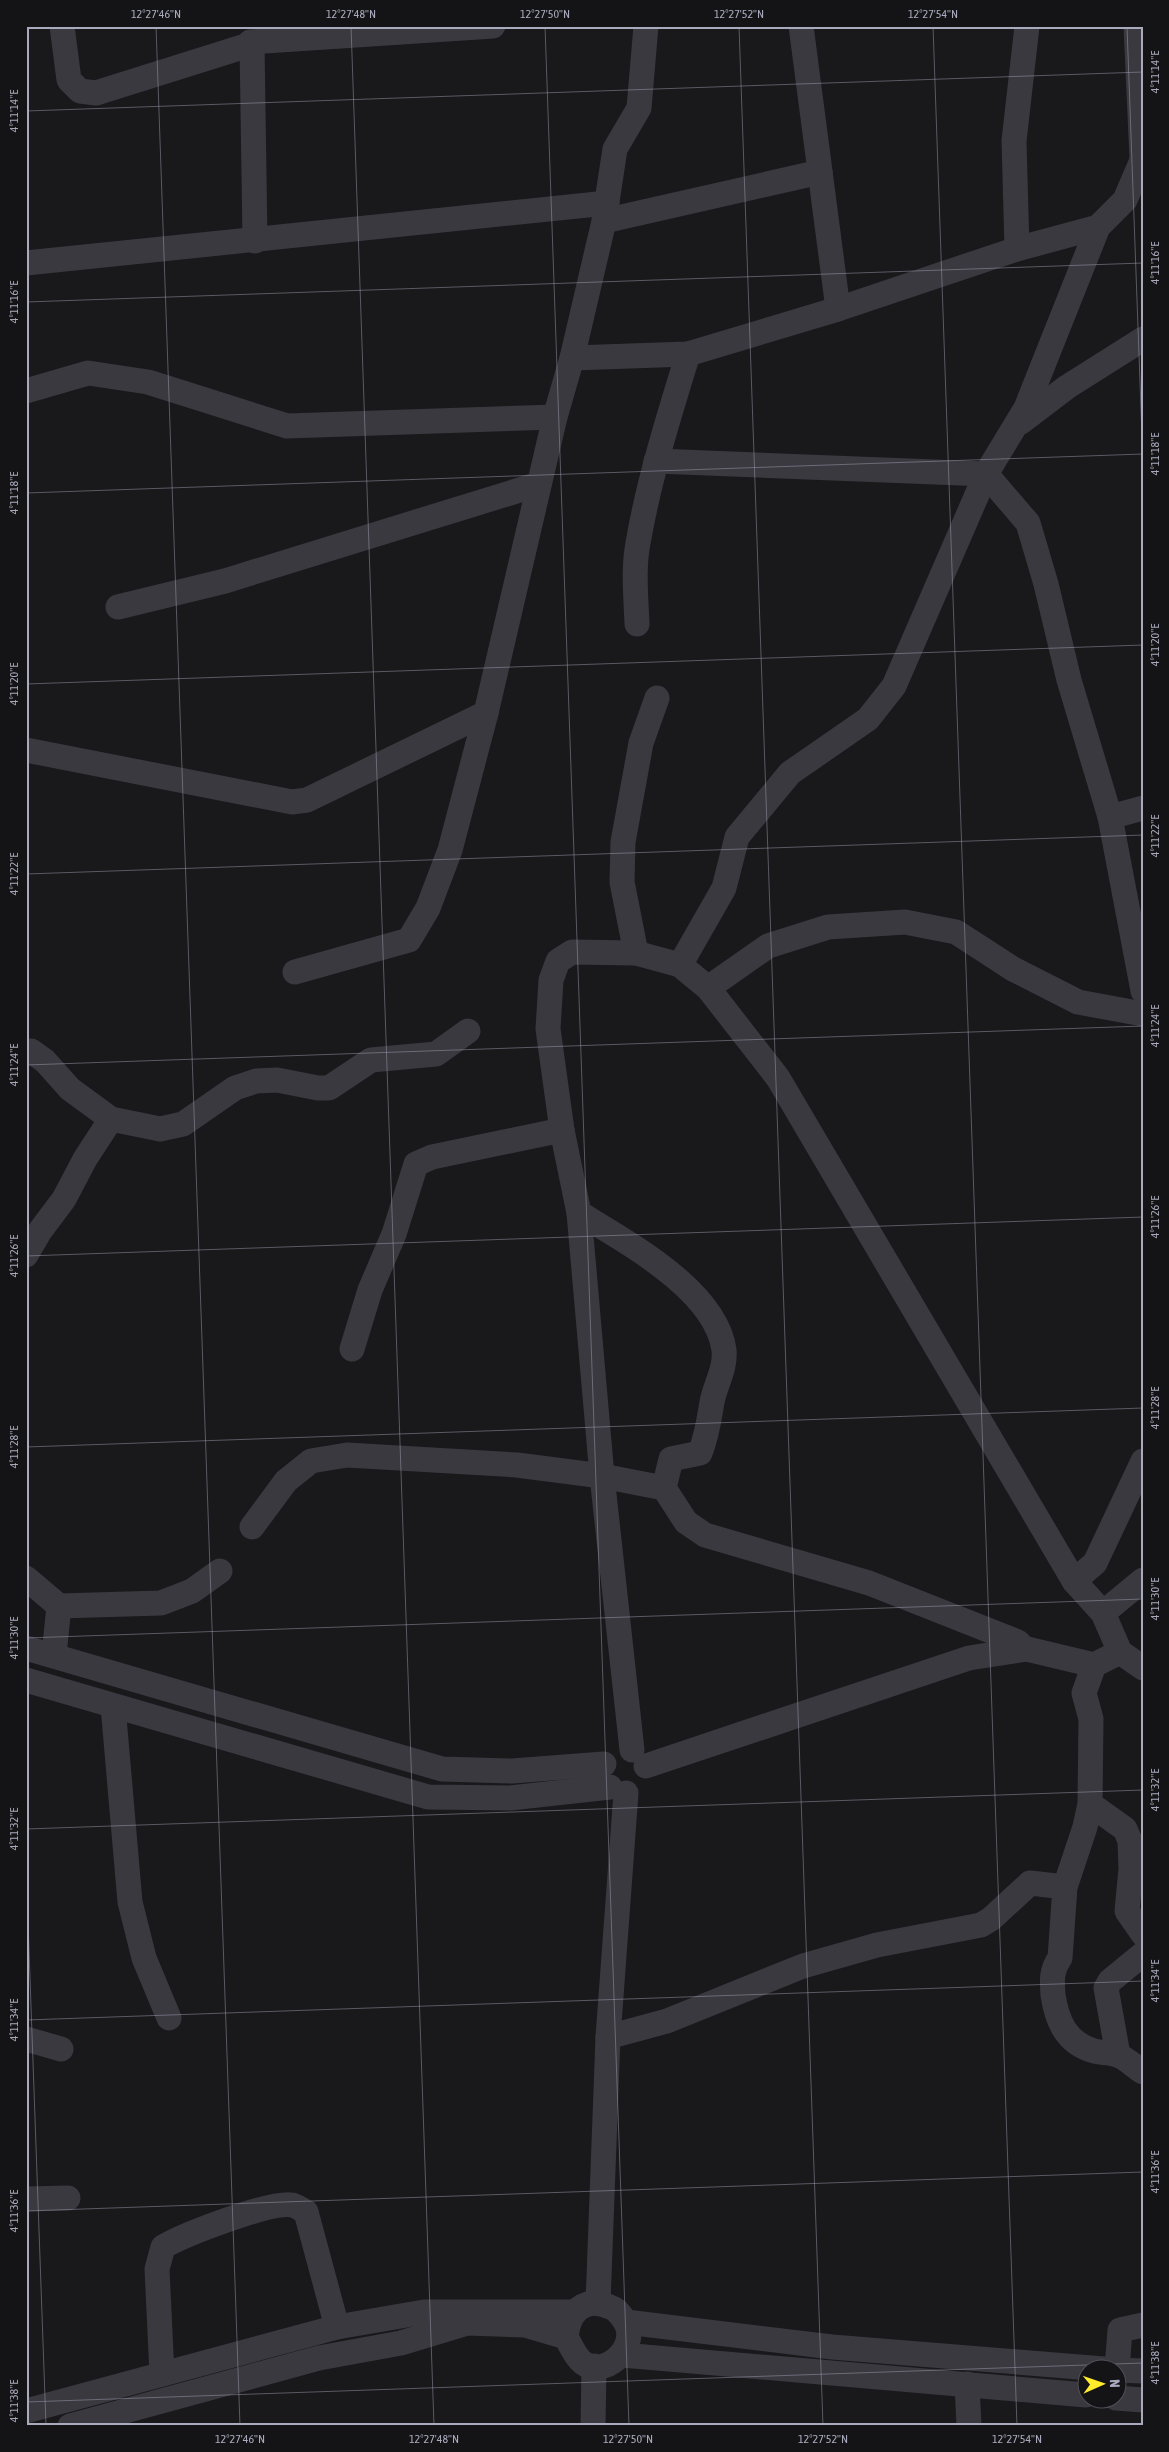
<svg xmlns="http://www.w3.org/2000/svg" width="1169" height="2452" viewBox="0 0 1169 2452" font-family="'Asap Condensed',sans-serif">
<rect width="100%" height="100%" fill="#19181b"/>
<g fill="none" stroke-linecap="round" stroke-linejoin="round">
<!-- minor -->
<g stroke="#3a3940" stroke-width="25">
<path d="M 62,26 L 69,80 L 80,91 L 96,93 L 252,44 L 250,42 L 493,26"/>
<path d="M 801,26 L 838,309"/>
<path d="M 1136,26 L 1142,159"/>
<path d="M 252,44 L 255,241"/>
<path d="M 604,221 L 820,172"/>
<path d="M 1017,249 L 1014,141 L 1027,26"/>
<path d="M 26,263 L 607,203"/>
<path d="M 572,358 L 688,354 L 838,309 L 1017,249 L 1098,227"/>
<path d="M 26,391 L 88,373 L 148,382 L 287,426 L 555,417"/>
<path d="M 1021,422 L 1067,387 L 1143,339"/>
<path d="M 656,461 L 986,474 L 1028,523 L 1046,584 L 1069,680 L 1110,817 L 1143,991"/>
<path d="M 118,607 L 225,581 L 539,484"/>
<path d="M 637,624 C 636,598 633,569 638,543 C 649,479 669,416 688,354"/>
<path d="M 26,750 L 292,802 L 307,800 L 486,713"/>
<path d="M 1110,817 L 1143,808"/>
<path d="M 636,953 L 622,882 L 623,842 L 641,743 L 657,698"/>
<path d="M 680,965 L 724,888 L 737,837 L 790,773 L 868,719 L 894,686 L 986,474 L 1026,408 L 1098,227 L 1125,200 L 1143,158"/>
<path d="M 295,972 L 409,940 L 428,908 L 450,850 L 486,713 L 555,417 L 572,358 L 604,221 L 615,149 L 639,108 L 646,26"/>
<path d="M 708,988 L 768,946 L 828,927 L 905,922 L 956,932 L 1013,969 L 1078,1002 L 1143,1014"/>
<path d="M 26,1052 L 31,1051 L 45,1061 L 70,1089 L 111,1119 L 160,1129 L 183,1124 L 235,1088 L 256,1081 L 277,1080 L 318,1088 L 329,1088 L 371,1060 L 436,1054 L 468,1031"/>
<path d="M 579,1213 C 626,1242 716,1290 724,1350 C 726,1369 715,1385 712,1402 C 709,1420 707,1436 700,1453 L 671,1459 L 664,1488"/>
<path d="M 26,1255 L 40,1231 L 64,1199 L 85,1159 L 111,1119"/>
<path d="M 352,1349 L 370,1290 L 394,1234 L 416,1164 L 432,1157 L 562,1130"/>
<path d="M 252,1527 L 286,1481 L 311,1461 L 347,1455 L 517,1465 L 602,1476 L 664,1488 L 686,1522 L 705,1535 L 869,1583 L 1018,1642 L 1024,1649 L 1027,1649"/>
<path d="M 26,1578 L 59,1606 L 54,1655"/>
<path d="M 1074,1581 L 1095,1563 L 1143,1461"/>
<path d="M 59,1606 L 161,1603 L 192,1591 L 220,1571"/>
<path d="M 1103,1613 L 1143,1580"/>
<path d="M 26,1648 L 442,1769 L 512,1771 L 604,1764"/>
<path d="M 1094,1665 L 1084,1693 L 1091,1719 L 1090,1804 L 1085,1827 L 1065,1887 L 1060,1958 C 1051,1970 1052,1981 1053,1995 C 1057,2021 1066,2043 1094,2051 C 1101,2053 1109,2052 1117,2055 C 1126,2058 1135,2067 1143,2072"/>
<path d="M 26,1680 L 428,1797 L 510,1798 L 610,1787"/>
<path d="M 113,1706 L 130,1902 L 144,1958 L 169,2018"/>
<path d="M 632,1750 L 602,1476 L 579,1213 L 562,1130 L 548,1029 L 551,980 L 558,961 L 572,952 L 636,953 L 680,965 L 708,988 L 778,1078 L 1074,1581 L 1103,1613 L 1120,1652 L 1143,1668"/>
<path d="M 646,1766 L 969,1658 L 1027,1649 L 1094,1665 L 1120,1652"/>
<path d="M 1090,1804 L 1125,1829 L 1130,1841 L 1131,1869 L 1127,1911 L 1143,1934"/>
<path d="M 608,2037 L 667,2021 L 803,1966 L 877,1945 L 981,1925 L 991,1919 L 1030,1883 L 1065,1887"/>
<path d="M 26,2039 L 61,2049"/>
<path d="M 1118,2055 L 1106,1988 L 1110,1981 L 1143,1954"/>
<path d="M 26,2199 L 68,2198"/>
<path d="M 598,2303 L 608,2037 L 626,1793"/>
<path d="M 626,2322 L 832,2347 L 1116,2370"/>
<path d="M 622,2355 L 1086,2395"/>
<path d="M 1116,2370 L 1143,2371"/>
<path d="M 1117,2370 L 1120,2330 L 1143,2325"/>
<path d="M 162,2374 L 157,2269 L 163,2247 C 183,2235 270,2201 292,2205 C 297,2206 302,2210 306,2212 L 337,2327"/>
<path d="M 967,2384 L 969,2426"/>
<path d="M 1116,2398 L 1143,2400"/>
<path d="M 26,2411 L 337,2327 L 424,2312 L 575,2312"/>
<path d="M 70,2426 L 319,2358 L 401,2343 L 467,2323 L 525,2325 L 566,2337 C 570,2344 574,2354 580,2360 C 600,2383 646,2346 622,2317 C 618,2312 616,2309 610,2307 C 603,2304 596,2302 588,2304 C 572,2309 568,2322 566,2337"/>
<path d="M 593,2426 L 594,2366"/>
</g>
</g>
<!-- ticks -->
<path fill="none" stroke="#a9aabc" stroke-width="1" stroke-opacity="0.45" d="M 156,26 L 240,2426M 351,26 L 434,2426M 545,26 L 629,2426M 739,26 L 823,2426M 933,26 L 1017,2426M 1127,26 L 1143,464M 26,111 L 1143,72M 26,302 L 1143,263M 26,493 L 1143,454M 26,684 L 1143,645M 26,874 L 1143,835M 26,1065 L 1143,1026M 26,1256 L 1143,1217M 26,1447 L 1143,1408M 26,1638 L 1143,1599M 26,1829 L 1143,1790M 26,1866 L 46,2426M 26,2020 L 1143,1981M 26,2211 L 1143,2172M 26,2402 L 1143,2363"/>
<!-- border -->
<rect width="1169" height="2452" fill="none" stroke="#141316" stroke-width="55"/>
<!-- north arrow -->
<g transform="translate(1102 2384) rotate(88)"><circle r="24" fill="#141316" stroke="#504f58"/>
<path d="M0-4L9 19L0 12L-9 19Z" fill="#ffed2c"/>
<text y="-8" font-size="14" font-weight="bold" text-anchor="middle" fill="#a9aabc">N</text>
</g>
<rect x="28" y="28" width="1114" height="2396" fill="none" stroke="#a9aabc" stroke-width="2"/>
<g font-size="12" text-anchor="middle" fill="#a9aabc">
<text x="156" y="18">12°27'46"N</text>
<text x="351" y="18">12°27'48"N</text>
<text x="545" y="18">12°27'50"N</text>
<text x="739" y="18">12°27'52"N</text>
<text x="933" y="18">12°27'54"N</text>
<text transform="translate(1155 72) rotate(-90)" y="4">4°11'14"E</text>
<text transform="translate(14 111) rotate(-90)" y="4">4°11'14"E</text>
<text transform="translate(1155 263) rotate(-90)" y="4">4°11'16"E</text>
<text transform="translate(14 302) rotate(-90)" y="4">4°11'16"E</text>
<text transform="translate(1155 454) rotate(-90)" y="4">4°11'18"E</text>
<text transform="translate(14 493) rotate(-90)" y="4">4°11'18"E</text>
<text transform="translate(1155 645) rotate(-90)" y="4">4°11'20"E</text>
<text transform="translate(14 684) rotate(-90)" y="4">4°11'20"E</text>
<text transform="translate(1155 836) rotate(-90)" y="4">4°11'22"E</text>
<text transform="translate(14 874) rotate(-90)" y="4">4°11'22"E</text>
<text transform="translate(1155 1026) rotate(-90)" y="4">4°11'24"E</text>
<text transform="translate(14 1065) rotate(-90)" y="4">4°11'24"E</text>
<text transform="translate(1155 1217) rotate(-90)" y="4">4°11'26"E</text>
<text transform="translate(14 1256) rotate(-90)" y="4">4°11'26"E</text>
<text transform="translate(1155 1408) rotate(-90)" y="4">4°11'28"E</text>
<text transform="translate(14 1447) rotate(-90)" y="4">4°11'28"E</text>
<text transform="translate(1155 1599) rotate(-90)" y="4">4°11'30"E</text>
<text transform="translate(14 1638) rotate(-90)" y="4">4°11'30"E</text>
<text transform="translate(1155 1790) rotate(-90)" y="4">4°11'32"E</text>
<text transform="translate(14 1829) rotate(-90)" y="4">4°11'32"E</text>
<text transform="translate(1155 1981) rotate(-90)" y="4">4°11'34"E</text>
<text transform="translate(14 2020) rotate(-90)" y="4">4°11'34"E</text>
<text transform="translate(1155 2172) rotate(-90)" y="4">4°11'36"E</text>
<text transform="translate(14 2211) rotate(-90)" y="4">4°11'36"E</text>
<text transform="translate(1155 2363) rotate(-90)" y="4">4°11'38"E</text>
<text transform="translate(14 2401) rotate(-90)" y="4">4°11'38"E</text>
<text x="240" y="2443">12°27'46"N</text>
<text x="434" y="2443">12°27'48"N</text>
<text x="628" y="2443">12°27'50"N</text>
<text x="823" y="2443">12°27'52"N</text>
<text x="1017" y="2443">12°27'54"N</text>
</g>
</svg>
